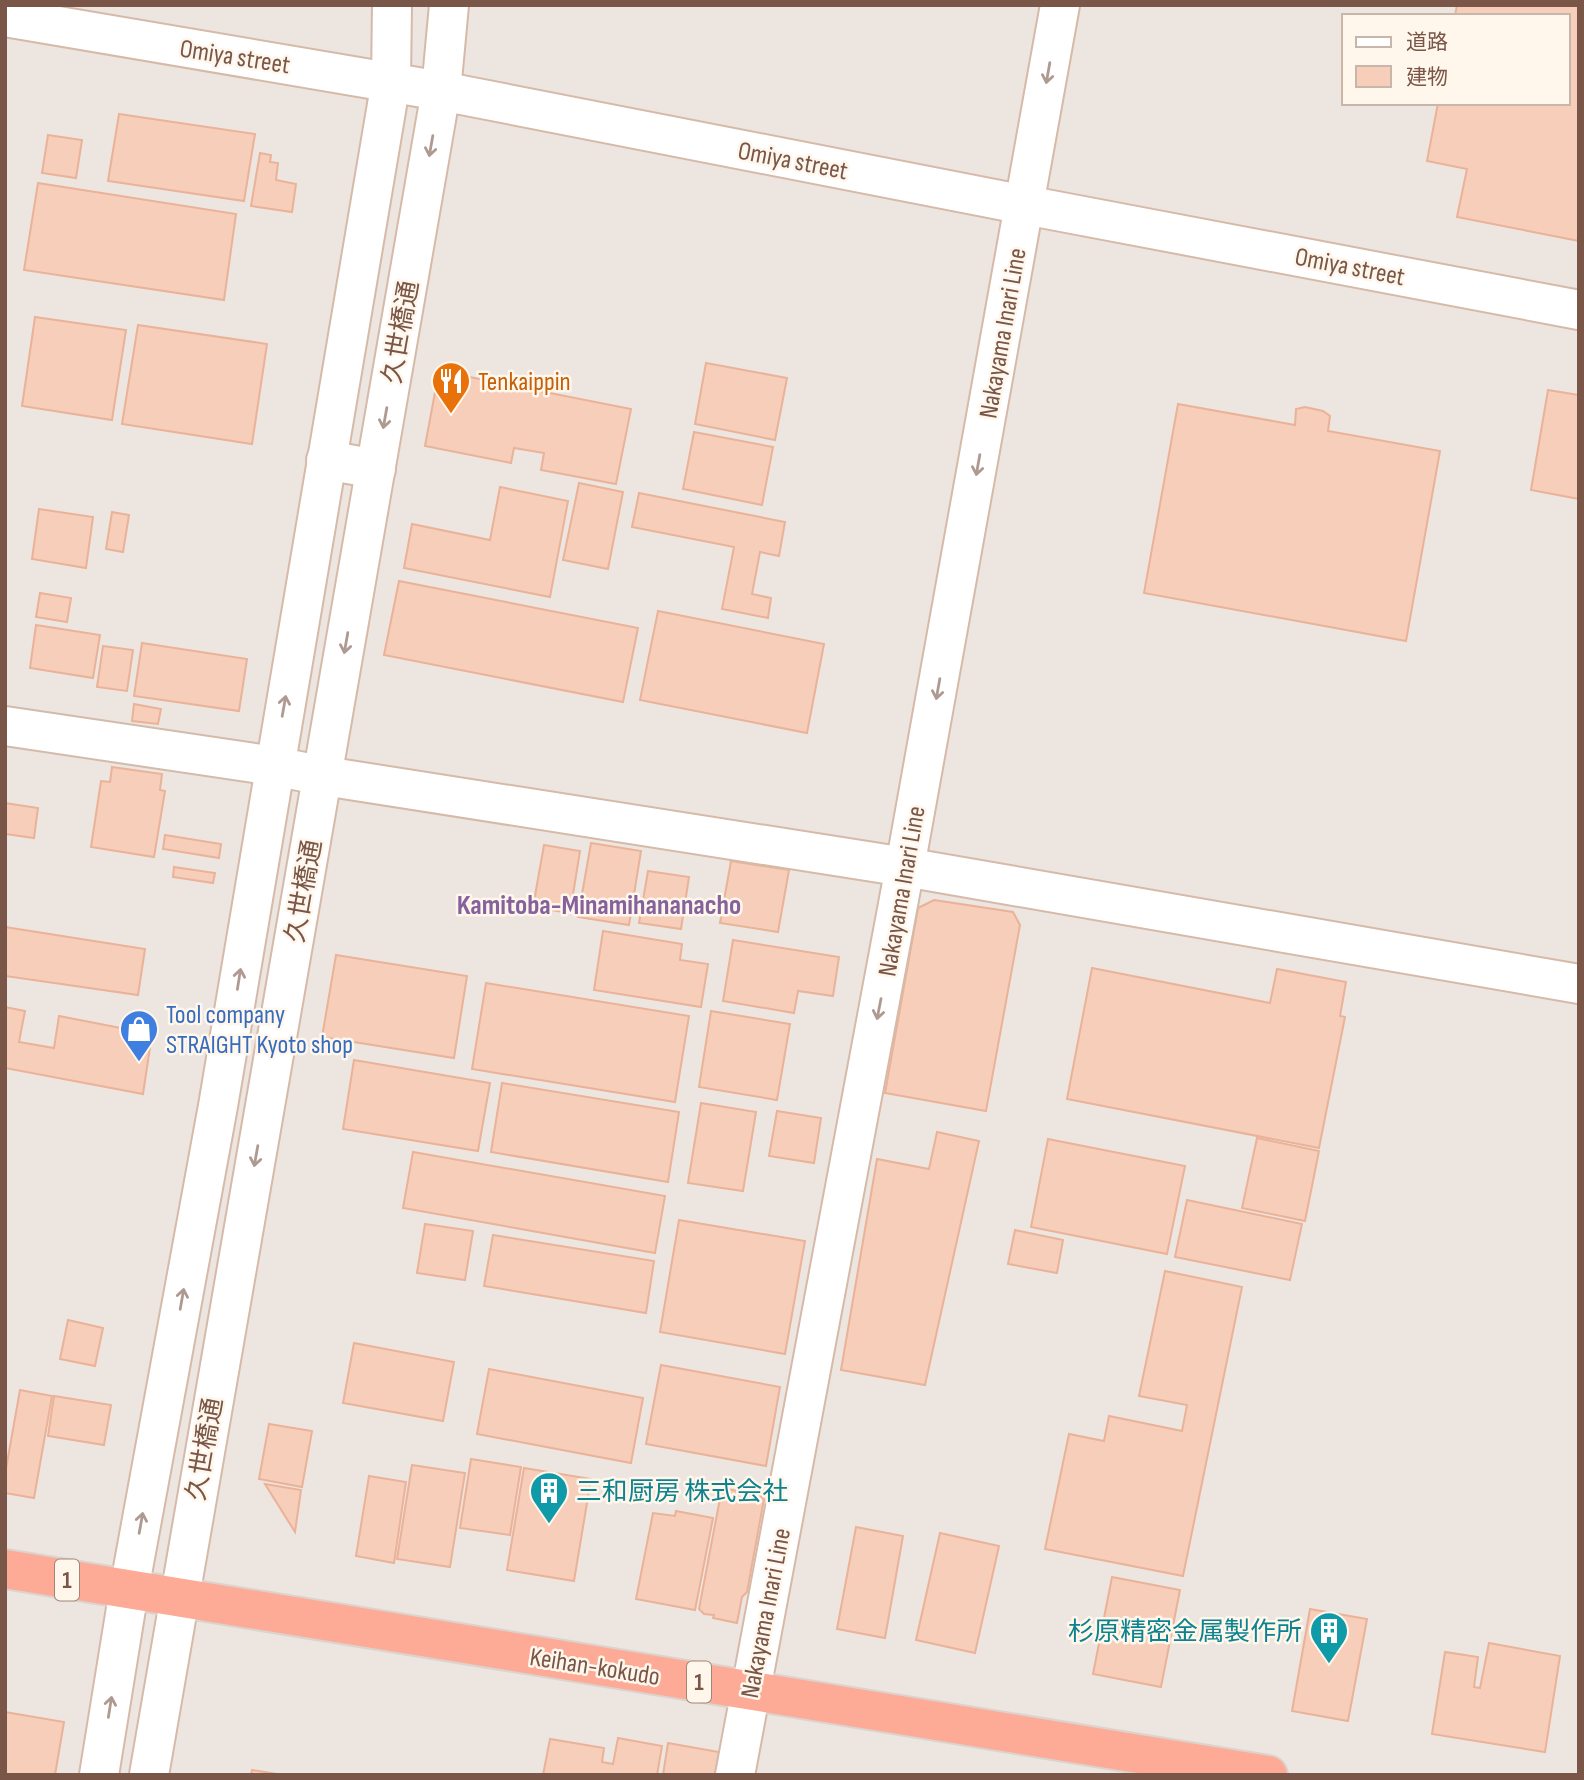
<svg xmlns="http://www.w3.org/2000/svg" width="1584" height="1780" viewBox="0 0 1584 1780" font-family="'Sofia Sans Condensed','Noto Sans JP',sans-serif">
<rect width="100%" height="100%" fill="#fef2e4"/>
<!-- industrial -->
<path fill="#ede5df" fill-rule="evenodd" d="M 5,5 L 1579,5 L 1579,1775 L 5,1775 ZM 1344,16 L 1568,16 L 1568,103 L 1344,103 Z"/>
<!-- building -->
<g fill="#f6ceb9" stroke="#eab298" stroke-width="2">
<path d="M 1457,5 L 1579,5 L 1579,241 L 1457,217 L 1467,169 L 1427,161 L 1438,103 L 1568,103 L 1568,16 L 1455,16 Z"/>
<path d="M 119,114 L 255,134 L 244,201 L 108,181 Z"/>
<path d="M 48,135 L 82,140 L 76,178 L 42,173 Z"/>
<path d="M 260,153 L 271,155 L 270,162 L 278,163 L 276,180 L 296,184 L 292,212 L 251,206 Z"/>
<path d="M 38,183 L 236,214 L 224,300 L 24,270 Z"/>
<path d="M 35,317 L 126,330 L 112,420 L 22,406 Z"/>
<path d="M 138,325 L 267,344 L 252,444 L 122,424 Z"/>
<path d="M 706,363 L 787,378 L 775,440 L 695,424 Z"/>
<path d="M 439,371 L 631,409 L 616,484 L 541,470 L 544,453 L 514,448 L 511,463 L 425,446 Z"/>
<path d="M 1548,390 L 1579,395 L 1579,499 L 1531,490 Z"/>
<path d="M 1178,404 L 1295,425 L 1296,409 L 1305,407 L 1323,411 L 1330,416 L 1328,431 L 1440,451 L 1406,641 L 1144,593 Z"/>
<path d="M 694,432 L 773,447 L 762,505 L 683,489 Z"/>
<path d="M 579,483 L 623,492 L 608,569 L 563,560 Z"/>
<path d="M 500,487 L 568,501 L 550,597 L 404,568 L 412,524 L 490,540 Z"/>
<path d="M 639,493 L 785,522 L 779,556 L 760,552 L 752,594 L 771,598 L 768,618 L 722,609 L 734,547 L 632,527 Z"/>
<path d="M 39,509 L 93,517 L 86,568 L 32,559 Z"/>
<path d="M 112,512 L 129,515 L 123,552 L 106,549 Z"/>
<path d="M 399,581 L 638,628 L 623,702 L 384,655 Z"/>
<path d="M 40,593 L 71,598 L 67,622 L 36,617 Z"/>
<path d="M 658,611 L 824,644 L 807,733 L 640,700 Z"/>
<path d="M 36,625 L 100,635 L 93,678 L 30,668 Z"/>
<path d="M 142,643 L 247,659 L 239,711 L 134,696 Z"/>
<path d="M 103,646 L 133,650 L 127,691 L 97,687 Z"/>
<path d="M 134,704 L 161,709 L 158,724 L 132,721 Z"/>
<path d="M 112,767 L 162,774 L 160,790 L 165,791 L 154,857 L 91,847 L 101,781 L 110,782 Z"/>
<path d="M 5,803 L 38,808 L 34,838 L 5,834 Z"/>
<path d="M 165,835 L 221,844 L 219,858 L 163,849 Z"/>
<path d="M 591,843 L 641,851 L 629,925 L 578,917 Z"/>
<path d="M 544,845 L 580,851 L 570,913 L 533,907 Z"/>
<path d="M 731,861 L 789,870 L 778,932 L 720,923 Z"/>
<path d="M 174,867 L 215,873 L 213,883 L 173,877 Z"/>
<path d="M 648,871 L 689,877 L 681,929 L 639,923 Z"/>
<path d="M 934,900 L 1013,912 L 1020,925 L 986,1111 L 885,1093 L 918,908 Z"/>
<path d="M 5,927 L 145,949 L 138,995 L 5,976 Z"/>
<path d="M 603,931 L 682,944 L 680,960 L 708,964 L 701,1007 L 594,990 Z"/>
<path d="M 733,940 L 839,957 L 833,996 L 798,991 L 794,1013 L 723,1001 Z"/>
<path d="M 336,955 L 467,976 L 454,1058 L 322,1037 Z"/>
<path d="M 1092,968 L 1270,1003 L 1277,969 L 1346,982 L 1340,1016 L 1345,1017 L 1319,1148 L 1067,1099 Z"/>
<path d="M 486,983 L 689,1016 L 675,1102 L 472,1069 Z"/>
<path d="M 5,1007 L 25,1011 L 19,1042 L 54,1048 L 59,1016 L 152,1034 L 143,1094 L 5,1068 Z"/>
<path d="M 711,1011 L 790,1024 L 777,1100 L 699,1087 Z"/>
<path d="M 354,1060 L 490,1083 L 478,1151 L 343,1129 Z"/>
<path d="M 502,1083 L 679,1112 L 668,1182 L 491,1152 Z"/>
<path d="M 701,1103 L 756,1112 L 743,1191 L 688,1183 Z"/>
<path d="M 777,1111 L 821,1118 L 814,1163 L 769,1156 Z"/>
<path d="M 937,1132 L 979,1141 L 925,1385 L 841,1370 L 877,1159 L 929,1169 Z"/>
<path d="M 1257,1138 L 1319,1151 L 1305,1221 L 1242,1208 Z"/>
<path d="M 1048,1139 L 1185,1166 L 1167,1254 L 1031,1227 Z"/>
<path d="M 413,1152 L 665,1196 L 655,1253 L 403,1208 Z"/>
<path d="M 1187,1200 L 1302,1224 L 1290,1280 L 1175,1257 Z"/>
<path d="M 679,1220 L 805,1241 L 785,1354 L 660,1332 Z"/>
<path d="M 425,1224 L 473,1231 L 465,1280 L 417,1273 Z"/>
<path d="M 1015,1230 L 1063,1240 L 1057,1273 L 1008,1264 Z"/>
<path d="M 493,1235 L 654,1261 L 646,1313 L 484,1286 Z"/>
<path d="M 1165,1271 L 1242,1287 L 1183,1576 L 1045,1549 L 1069,1434 L 1104,1441 L 1109,1416 L 1182,1431 L 1187,1405 L 1139,1396 Z"/>
<path d="M 68,1320 L 103,1328 L 95,1366 L 60,1359 Z"/>
<path d="M 354,1343 L 454,1362 L 443,1421 L 343,1403 Z"/>
<path d="M 661,1365 L 780,1387 L 766,1466 L 646,1444 Z"/>
<path d="M 489,1369 L 643,1398 L 631,1463 L 477,1434 Z"/>
<path d="M 20,1390 L 52,1396 L 34,1498 L 5,1493 L 5,1474 Z"/>
<path d="M 54,1396 L 111,1405 L 104,1445 L 48,1436 Z"/>
<path d="M 269,1424 L 312,1431 L 302,1487 L 259,1479 Z"/>
<path d="M 471,1459 L 521,1467 L 510,1535 L 460,1528 Z"/>
<path d="M 412,1465 L 465,1473 L 450,1567 L 397,1559 Z"/>
<path d="M 524,1468 L 591,1479 L 574,1581 L 507,1570 Z"/>
<path d="M 369,1476 L 406,1482 L 394,1563 L 356,1556 Z"/>
<path d="M 265,1484 L 301,1490 L 295,1532 Z"/>
<path d="M 722,1488 L 759,1495 L 764,1499 L 747,1592 L 742,1597 L 737,1623 L 713,1618 L 714,1615 L 704,1614 L 699,1609 Z"/>
<path d="M 676,1511 L 713,1518 L 695,1610 L 636,1599 L 653,1513 L 675,1516 Z"/>
<path d="M 856,1527 L 903,1536 L 885,1638 L 837,1629 Z"/>
<path d="M 940,1533 L 999,1546 L 975,1653 L 916,1640 Z"/>
<path d="M 1112,1577 L 1180,1590 L 1161,1687 L 1093,1674 Z"/>
<path d="M 1310,1609 L 1367,1619 L 1348,1721 L 1292,1711 Z"/>
<path d="M 1489,1643 L 1560,1656 L 1545,1752 L 1432,1734 L 1445,1652 L 1478,1657 L 1474,1687 L 1480,1688 Z"/>
<path d="M 5,1712 L 64,1722 L 55,1775 L 5,1775 Z"/>
<path d="M 618,1738 L 662,1746 L 657,1775 L 543,1775 L 550,1739 L 604,1748 L 602,1762 L 613,1764 Z"/>
<path d="M 668,1743 L 719,1752 L 715,1775 L 663,1775 Z"/>
<path d="M 252,1770 L 283,1775 L 251,1775 Z"/>
</g>
<g fill="none" stroke-linecap="round" stroke-linejoin="round">
<defs>
<g id="street">
<path d="M 326,460 L 376,469"/>
<path d="M 5,726 L 274,766 L 324,776"/>
</g>
<g id="secondary">
<path d="M 5,17 L 441,91 L 1025,205 L 1579,310"/>
<path d="M 324,776 L 905,867 L 1579,984"/>
<path d="M 99,1775 L 129,1590 L 218,1106 L 391,81 L 392,5"/>
<path d="M 149,1775 L 441,91 L 449,5"/>
<path d="M 735,1775 L 905,867 L 1060,5"/>
</g>
<path id="highway" d="M 5,1569 L 1268,1775"/>
</defs>
<!-- street casing -->
<use href="#street" stroke="#d3bbab" stroke-width="42"/>
<!-- secondary casing -->
<use href="#secondary" stroke="#d6baa9" stroke-width="42"/>
<!-- highway casing -->
<use href="#highway" stroke="#dcd3cf" stroke-width="42"/>
<!-- street -->
<use href="#street" stroke="#fff" stroke-width="38"/>
<!-- secondary -->
<use href="#secondary" stroke="#fff" stroke-width="38"/>
<!-- highway -->
<use href="#highway" stroke="#fdaa96" stroke-width="38"/>
</g>
<!-- one-way arrows -->
<defs><path id="oneway-shaft" d="M-6 0H5M1.5-3L5.5 0L1.5 3" fill="none" stroke-width="1.6" stroke-linecap="round" stroke-linejoin="round" transform="scale(1.75)"/></defs>
<g stroke="#af9a91">
<use href="#oneway-shaft" transform="translate(1048 73) rotate(100)"/>
<use href="#oneway-shaft" transform="translate(431 146) rotate(100)"/>
<use href="#oneway-shaft" transform="translate(385 418) rotate(100)"/>
<use href="#oneway-shaft" transform="translate(978 465) rotate(100)"/>
<use href="#oneway-shaft" transform="translate(346 643) rotate(100)"/>
<use href="#oneway-shaft" transform="translate(938 689) rotate(100)"/>
<use href="#oneway-shaft" transform="translate(284 706) rotate(-80)"/>
<use href="#oneway-shaft" transform="translate(239 979) rotate(-81)"/>
<use href="#oneway-shaft" transform="translate(879 1009) rotate(101)"/>
<use href="#oneway-shaft" transform="translate(256 1156) rotate(100)"/>
<use href="#oneway-shaft" transform="translate(182 1299) rotate(-80)"/>
<use href="#oneway-shaft" transform="translate(141 1523) rotate(-80)"/>
<use href="#oneway-shaft" transform="translate(110 1707) rotate(-81)"/>
</g>
<!-- icons -->
<defs>
<symbol id="restaurant-pin" viewBox="-11 -11 22 30"><path d="M0 17L-7.5 6A9.5 9.5 0 1 1 7.5 6Z" fill="#e8710a" stroke="#fff6ec"/><path d="M-5-6h1v4h1v-4h1v4h1v-4h1v5L-1.5 .5V6h-2V.5L-5-1ZM5-6V6H3V1.5H1.5Q1.5-4 5-6Z" fill="#fff"/></symbol>
<symbol id="shop-pin" viewBox="-11 -11 22 30"><path d="M0 17L-7.5 6A9.5 9.5 0 1 1 7.5 6Z" fill="#3f7fe0" stroke="#fff6ec"/><path d="M-5-2.5h2.3a2.7 3.5 0 0 1 5.4 0H5L5.5 6h-11ZM-1.5-2.5h3a1.5 2.3 0 0 0-3 0Z" fill="#fff"/></symbol>
<symbol id="building-pin" viewBox="-11 -11 22 30"><path d="M0 17L-7.5 6A9.5 9.5 0 1 1 7.5 6Z" fill="#0f9aa8" stroke="#fff6ec"/><path d="M-4-6H4V6H1V3H-1V6H-4ZM-2.5-4.3h1.7v1.8h-1.7ZM.8-4.3h1.7v1.8H.8ZM-2.5-1h1.7V.8h-1.7ZM.8-1h1.7V.8H.8Z" fill="#fff"/></symbol>
</defs>
<g fill-rule="evenodd">
<use href="#restaurant-pin" x="429" y="359" width="44" height="60"/>
<use href="#shop-pin" x="117" y="1007" width="44" height="60"/>
<use href="#building-pin" x="527" y="1469" width="44" height="60"/>
<use href="#building-pin" x="1307" y="1609" width="44" height="60"/>
</g>
<g text-anchor="middle" stroke-width="5" stroke-linejoin="round" paint-order="stroke">
<!-- shield labels -->
<g fill="#fff6ec" stroke="#a18678" stroke-width="2">
<rect x="55" y="1559.5" width="24" height="41" rx="5"/>
<rect x="687" y="1661.5" width="24" height="41" rx="5"/>
</g>
<g font-size="24" font-weight="bold" fill="#795647">
<text x="67" y="1588">1</text>
<text x="699" y="1690">1</text>
</g>
<!-- street labels -->
<g font-size="26" fill="#795647" stroke="#fff6ec">
<text transform="translate(235 56) rotate(9)" y="9">Omiya street</text>
<text transform="translate(793 160) rotate(11)" y="9">Omiya street</text>
<text transform="translate(1350 266) rotate(11)" y="9">Omiya street</text>
<text transform="translate(400 332) rotate(-80)" y="9">久世橋通</text>
<text transform="translate(1002 333) rotate(-80)" y="9">Nakayama Inari Line</text>
<text transform="translate(303 891) rotate(-80)" y="9">久世橋通</text>
<text transform="translate(901 891) rotate(-80)" y="9">Nakayama Inari Line</text>
<text transform="translate(204 1449) rotate(-80)" y="9">久世橋通</text>
<text transform="translate(765 1613) rotate(-79)" y="9">Nakayama Inari Line</text>
<text transform="translate(595 1666) rotate(9)" y="9">Keihan-kokudo</text>
</g>
<!-- food labels -->
<g font-size="26" fill="#c56008" stroke="#fff6ec" text-anchor="start">
<text x="478" y="390">Tenkaippin</text>
</g>
<!-- shop labels -->
<g font-size="26" fill="#366cbe" stroke="#fff6ec" text-anchor="start">
<text x="166" y="1023">Tool company<tspan x="166" dy="30">STRAIGHT Kyoto shop</tspan></text>
</g>
<!-- culture labels -->
<g font-size="26" fill="#0d838f" stroke="#fff6ec" text-anchor="start">
<text x="576" y="1500">三和厨房 株式会社</text>
<text x="1302" y="1640" text-anchor="end">杉原精密金属製作所</text>
</g>
<!-- neighbourhood labels -->
<g font-size="28" font-weight="bold" fill="#86629d" stroke="#fff6ec">
<text x="599" y="914">Kamitoba-Minamihananacho</text>
</g>
</g>
<!-- border -->
<rect width="1584" height="1780" fill="none" stroke="#795647" stroke-width="14"/>
<!-- legend -->
<rect x="1342" y="14" width="228" height="91" fill="#fff6ec" stroke="#c9b6aa" stroke-width="2"/>
<rect x="1356" y="37" width="35" height="10" fill="#ffffff" stroke="#c9b6aa" stroke-width="2"/>
<text x="1406" y="49" font-size="21" fill="#795647">道路</text>
<rect x="1356" y="66" width="35" height="21" fill="#f6ceb9" stroke="#c9b6aa" stroke-width="2"/>
<text x="1406" y="84" font-size="21" fill="#795647">建物</text>
</svg>
